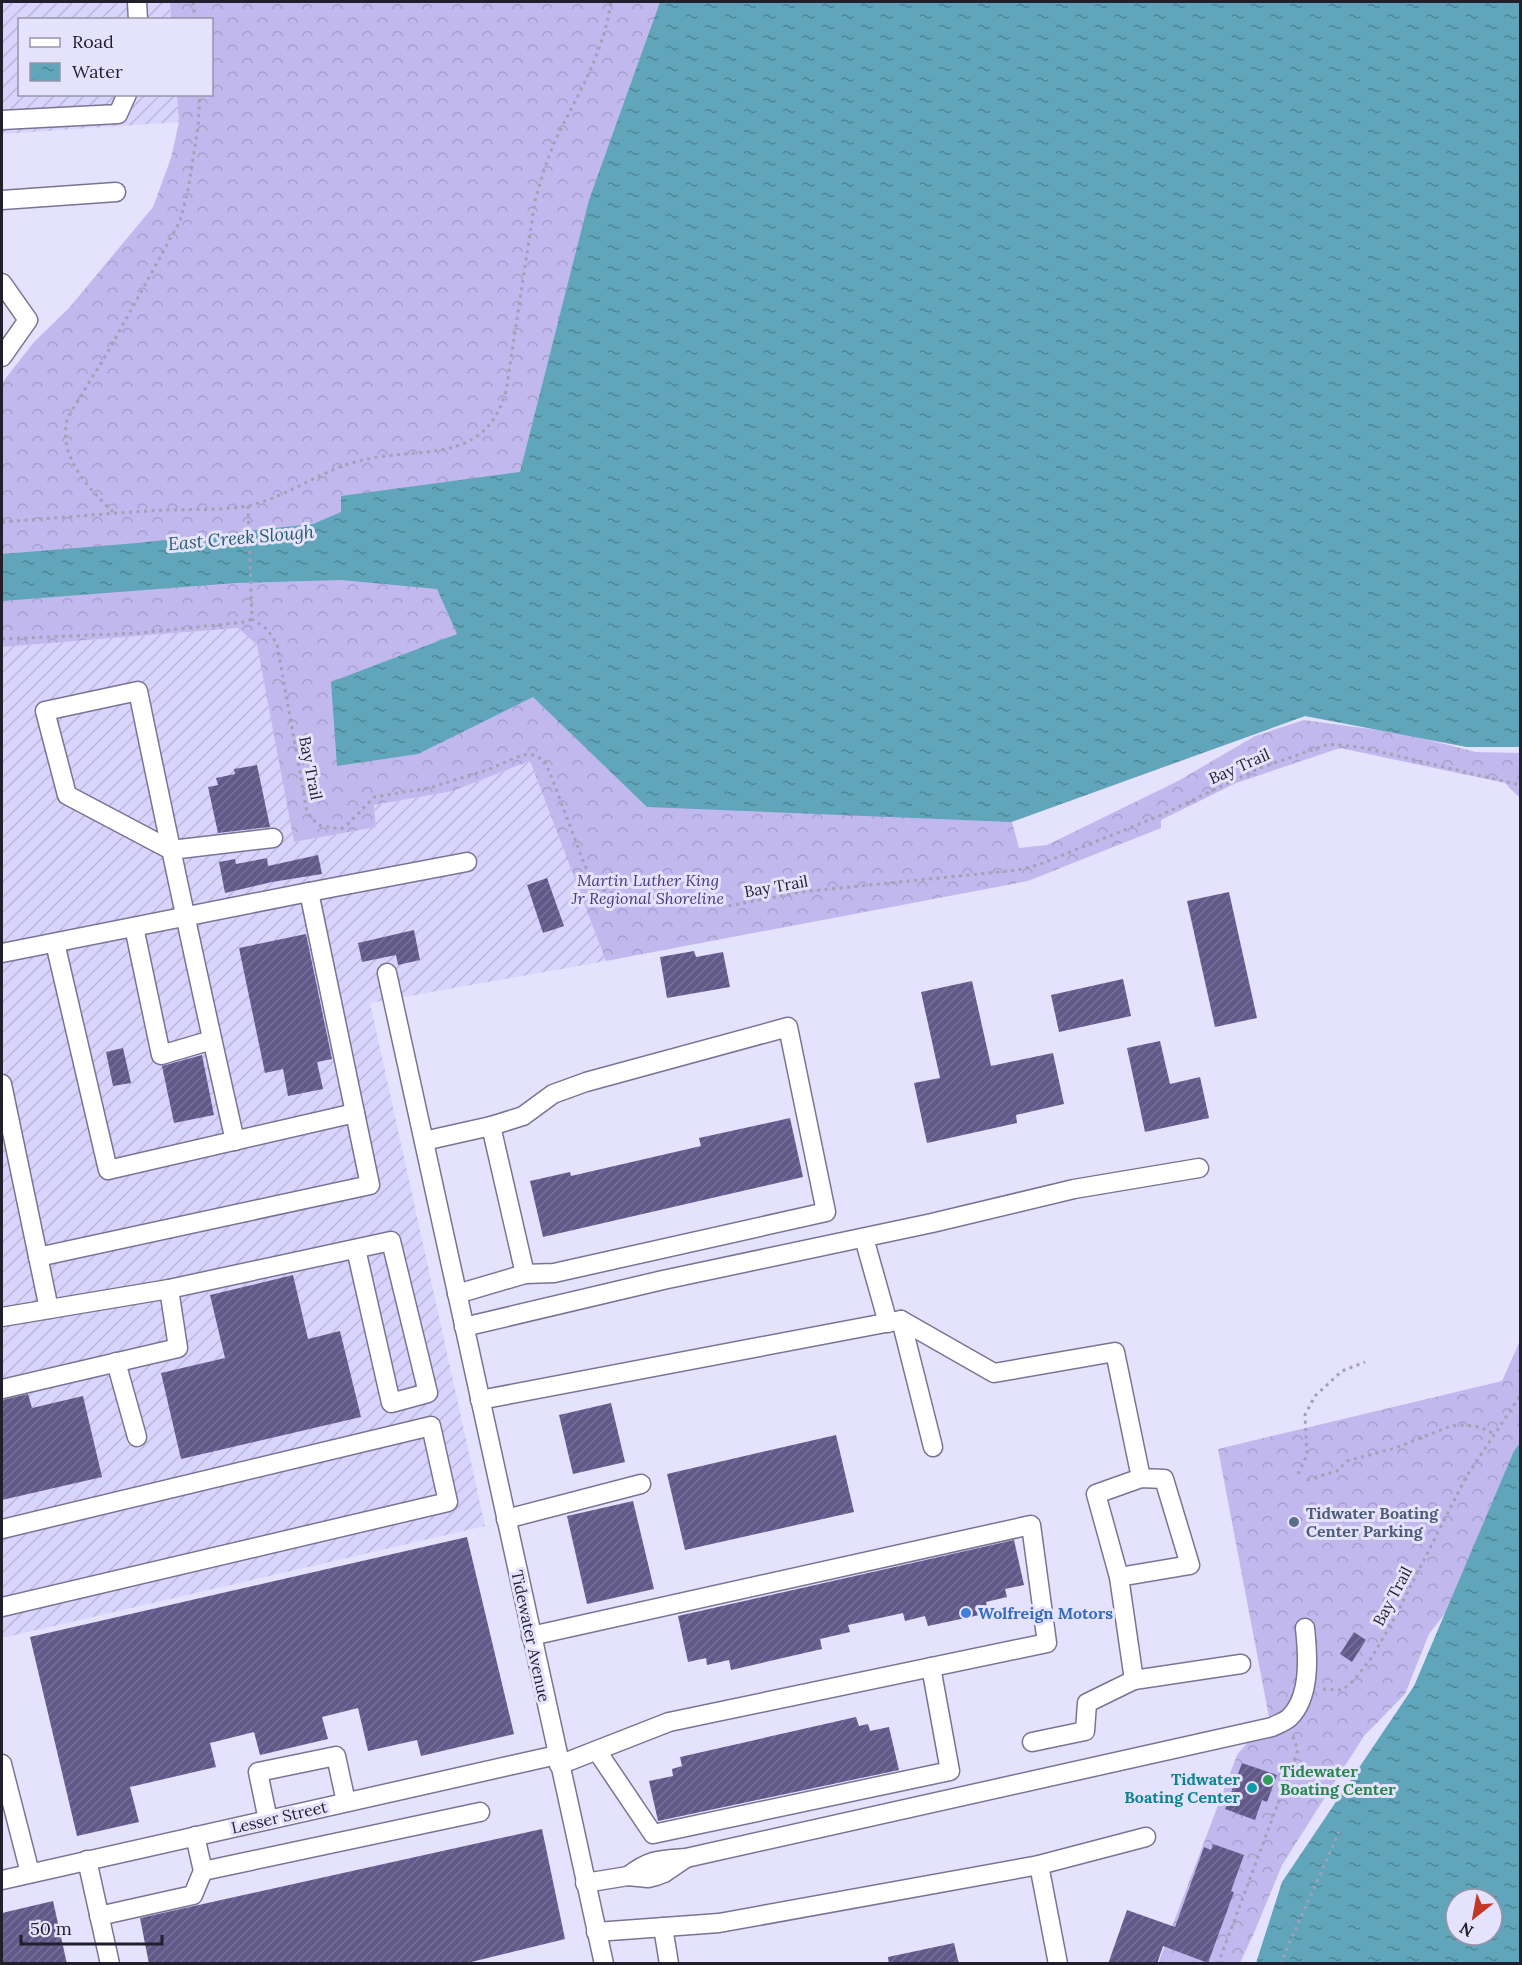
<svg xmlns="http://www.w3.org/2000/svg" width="1522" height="1965" viewBox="0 0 1522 1965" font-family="Lora,serif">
<defs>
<pattern id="industrial-furrows" width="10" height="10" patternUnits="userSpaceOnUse" patternTransform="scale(1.5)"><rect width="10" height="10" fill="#d9d4fd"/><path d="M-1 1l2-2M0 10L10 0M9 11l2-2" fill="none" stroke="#bab6d9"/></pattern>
<pattern id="forest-crowns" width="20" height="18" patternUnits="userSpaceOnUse" patternTransform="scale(1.5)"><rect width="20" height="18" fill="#c1b9ed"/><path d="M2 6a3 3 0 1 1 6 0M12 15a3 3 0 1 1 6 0" fill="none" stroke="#a69fcb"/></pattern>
<pattern id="water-ripples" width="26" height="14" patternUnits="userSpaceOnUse" patternTransform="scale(1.5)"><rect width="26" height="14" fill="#60a5ba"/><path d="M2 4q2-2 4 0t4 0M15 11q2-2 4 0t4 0" fill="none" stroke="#4f8697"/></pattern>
<pattern id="building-hatch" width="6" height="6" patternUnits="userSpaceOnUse" patternTransform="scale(1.5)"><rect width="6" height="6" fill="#615989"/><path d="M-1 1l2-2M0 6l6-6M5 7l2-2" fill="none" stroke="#787297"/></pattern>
</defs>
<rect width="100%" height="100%" fill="#e5e2fd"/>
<!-- industrial -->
<g fill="url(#industrial-furrows)">
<path d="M 2,2 L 170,2 L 171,19 L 20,20 L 20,94 L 177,95 L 179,122 L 2,134 Z"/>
<path d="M 238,628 L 257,645 L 295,842 L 376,826 L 374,805 L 453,791 L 530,761 L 606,961 L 370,1003 L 485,1526 L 2,1638 L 2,647 Z"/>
</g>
<!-- forest -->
<g fill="url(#forest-crowns)" fill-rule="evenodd">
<path d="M 170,2 L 1520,2 L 1520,747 L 1467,747 L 1425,739 L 1476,752 L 1520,753 L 1520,798 L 1505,783 L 1340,748 L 1236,783 L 1161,820 L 1161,828 L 1028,881 L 606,961 L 530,761 L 453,791 L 374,805 L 376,827 L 294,842 L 257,645 L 238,628 L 2,647 L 2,383 L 34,342 L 69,308 L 153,207 L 171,158 L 179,122 L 177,95 L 212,94 L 212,20 L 171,19 ZM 1305,716 L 1385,731 L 1304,720 L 1255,736 L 1178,781 L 1047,845 L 1019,848 L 1012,822 Z"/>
<path d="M 1520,1341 L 1520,1507 L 1483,1564 L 1429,1634 L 1405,1694 L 1364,1736 L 1282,1865 L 1254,1933 L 1240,1963 L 1158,1964 L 1237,1755 L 1269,1717 L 1218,1449 L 1502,1381 Z"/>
</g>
<!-- water -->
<g fill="url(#water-ripples)" fill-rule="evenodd">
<path d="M 660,2 L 1520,2 L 1520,747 L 1467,747 L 1305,716 L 1011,822 L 647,807 L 533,697 L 418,754 L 337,766 L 331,682 L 457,634 L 437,589 L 341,580 L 236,583 L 2,601 L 2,554 L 137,543 L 313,524 L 341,512 L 341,496 L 520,472 L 589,200 Z"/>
<path d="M 1520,1443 L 1520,1963 L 1256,1963 L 1282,1882 L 1414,1686 L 1514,1451 ZM 1456,1899 L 1492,1899 L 1492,1935 L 1456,1935 Z"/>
</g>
<!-- building -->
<g fill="url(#building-hatch)">
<path d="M 257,765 L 270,827 L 218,833 L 208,787 L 218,785 L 216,778 L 235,774 L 234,769 Z"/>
<path d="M 318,855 L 322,874 L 272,882 L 225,893 L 219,862 L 235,859 L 236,864 L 267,858 L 268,866 Z"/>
<path d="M 547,878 L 564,926 L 543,933 L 527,885 Z"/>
<path d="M 1229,892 L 1257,1018 L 1215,1027 L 1187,901 Z"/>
<path d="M 414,930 L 420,960 L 398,965 L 396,955 L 362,962 L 358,943 Z"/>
<path d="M 306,934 L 332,1059 L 317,1062 L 323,1089 L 288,1096 L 283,1069 L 265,1073 L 239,948 Z"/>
<path d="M 694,951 L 696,957 L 723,952 L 730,987 L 667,998 L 660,957 Z"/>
<path d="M 1123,979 L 1131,1016 L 1059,1032 L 1051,995 Z"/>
<path d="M 972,981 L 991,1066 L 1053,1053 L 1064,1104 L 1016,1115 L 1017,1123 L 927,1143 L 914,1083 L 940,1078 L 921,992 Z"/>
<path d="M 1160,1041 L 1170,1084 L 1200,1077 L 1209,1118 L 1145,1132 L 1127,1048 Z"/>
<path d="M 123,1048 L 131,1083 L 113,1086 L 106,1052 Z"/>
<path d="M 202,1055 L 214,1115 L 174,1123 L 162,1066 Z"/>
<path d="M 790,1118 L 803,1177 L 543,1237 L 530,1181 L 570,1172 L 571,1176 L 701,1146 L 699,1138 Z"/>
<path d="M 293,1275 L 308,1339 L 340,1331 L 361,1417 L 181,1459 L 161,1373 L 225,1358 L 210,1295 Z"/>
<path d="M 28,1394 L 32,1408 L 83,1396 L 102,1477 L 2,1500 L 2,1400 Z"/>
<path d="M 611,1403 L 625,1462 L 573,1474 L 559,1415 Z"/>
<path d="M 836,1435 L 854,1512 L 685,1550 L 667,1474 Z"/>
<path d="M 633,1501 L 654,1589 L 587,1604 L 567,1516 Z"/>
<path d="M 467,1537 L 514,1734 L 421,1756 L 417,1740 L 368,1751 L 358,1708 L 322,1717 L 328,1739 L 260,1755 L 254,1732 L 210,1743 L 216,1767 L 130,1787 L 139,1822 L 77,1836 L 30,1637 Z"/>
<path d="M 1014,1540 L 1024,1585 L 1005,1589 L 1007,1597 L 986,1602 L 989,1613 L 928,1626 L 925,1616 L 905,1621 L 903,1613 L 848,1625 L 850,1632 L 820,1639 L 822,1649 L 731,1670 L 729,1660 L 707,1665 L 706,1658 L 688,1662 L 678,1616 Z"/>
<path d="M 1354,1632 L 1366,1640 L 1352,1662 L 1340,1654 Z"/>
<path d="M 856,1717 L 859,1726 L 868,1724 L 870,1731 L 889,1727 L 899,1770 L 658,1821 L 649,1781 L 673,1776 L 672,1769 L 682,1766 L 680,1757 Z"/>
<path d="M 1242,1763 L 1277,1775 L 1267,1802 L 1262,1800 L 1255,1820 L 1225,1809 Z"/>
<path d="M 542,1829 L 565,1939 L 463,1964 L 149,1964 L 140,1918 Z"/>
<path d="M 1213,1844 L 1244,1855 L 1231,1891 L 1234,1892 L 1208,1963 L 1163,1946 L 1157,1964 L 1108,1964 L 1127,1910 L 1175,1927 L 1204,1847 L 1211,1850 Z"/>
<path d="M 53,1901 L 67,1964 L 2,1964 L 2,1913 Z"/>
<path d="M 954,1943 L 959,1964 L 889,1964 L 888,1957 Z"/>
</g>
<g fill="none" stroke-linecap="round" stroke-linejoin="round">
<defs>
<g id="minor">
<path d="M 137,2 L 138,20"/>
<path d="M 2,120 L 118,114 L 127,94"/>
<path d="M 2,200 L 116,192"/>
<path d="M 2,283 L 28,320 L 2,357"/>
<path d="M 309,892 L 467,862"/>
<path d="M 134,927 L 161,1055 L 212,1040"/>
<path d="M 55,943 L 108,1170 L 355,1113"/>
<path d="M 2,953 L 309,892 L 370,1185 L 38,1257"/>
<path d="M 387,973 L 604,1964"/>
<path d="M 2,1084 L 49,1309"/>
<path d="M 491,1126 L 525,1274"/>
<path d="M 235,1141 C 201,991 169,842 138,691 L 45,711 L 67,795 L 171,850 L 273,838"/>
<path d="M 424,1141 L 491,1126 L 523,1116 L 553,1094 L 586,1082 L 788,1027 L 826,1212 L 554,1273 L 525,1274 L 457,1294"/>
<path d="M 864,1238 L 888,1323"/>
<path d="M 2,1317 L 169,1289 L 391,1241 L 428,1393 L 391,1403 L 356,1249"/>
<path d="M 901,1320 L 933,1447"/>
<path d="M 464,1327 L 663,1280 L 932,1223 L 1074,1189 L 1199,1168"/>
<path d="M 116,1362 L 137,1437"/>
<path d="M 2,1389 L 178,1348 L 169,1289"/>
<path d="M 480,1400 L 901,1320 L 994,1373 L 1115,1352 L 1141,1478 L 1164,1479 L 1190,1565 L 1119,1577 L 1096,1494 L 1141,1478"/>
<path d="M 506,1519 L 641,1484"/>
<path d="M 2,1529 L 431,1426 L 448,1502 L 2,1607"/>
<path d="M 1119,1577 L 1134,1680 L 1241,1664"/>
<path d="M 531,1636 L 1031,1525 L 1047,1643 L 669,1722 L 559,1765"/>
<path d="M 1032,1742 L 1085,1731 L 1087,1703 L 1134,1680"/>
<path d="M 597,1751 L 653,1834 L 950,1771 L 931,1667"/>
<path d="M 2,1764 L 30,1873"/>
<path d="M 268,1820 L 258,1772 L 336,1756 L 346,1802"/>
<path d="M 87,1860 L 110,1964"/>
<path d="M 1039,1865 L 1146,1837"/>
<path d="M 203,1871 L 480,1812"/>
<path d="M 628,1876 C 650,1859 659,1860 686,1858 L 1272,1727 C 1278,1724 1284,1722 1289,1718 C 1311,1697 1308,1656 1305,1628"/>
<path d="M 2,1880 L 557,1755"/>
<path d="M 585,1883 L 628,1876 L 648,1878 L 656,1876 L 664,1873 L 686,1858"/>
<path d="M 99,1916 L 193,1895 L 203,1871 L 195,1836"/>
<path d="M 663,1927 L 669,1964"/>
<path d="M 596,1932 L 719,1923 L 1039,1865 L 1058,1964"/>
</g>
</defs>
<!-- minor casing -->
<use href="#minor" stroke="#787493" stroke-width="21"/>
<!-- path -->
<g stroke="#a3a0b7" stroke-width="3" stroke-dasharray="3 4.5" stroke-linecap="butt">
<path d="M 193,2 L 195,20"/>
<path d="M 248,506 L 252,619 L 267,629 L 277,644 L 307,812 L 313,820 L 321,826 L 341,829 L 348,824 L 374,797 L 429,788 L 487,770 L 522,755 L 530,754 L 537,756 L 545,762 L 552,778 L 585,866 L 594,881 L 603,890 L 617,895 L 676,897 L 713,905 L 728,906 L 801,892 L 1018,870 L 1038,865 L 1159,816 L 1260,768 L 1329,744 L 1360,747 L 1520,785"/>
<path d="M 113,512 C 88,488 56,454 68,417 L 109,350 L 180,221 L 188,190 L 198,127 L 200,94"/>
<path d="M 2,522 C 56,518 110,513 165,510 C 189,509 228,511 251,505 C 288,496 319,472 355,462 C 417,444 484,469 506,391 L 535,201 C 541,180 547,159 556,139 C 578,94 604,52 611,2"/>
<path d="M 2,639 L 139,633 L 245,622 L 252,619"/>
<path d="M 1298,1474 L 1307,1455 L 1305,1415 L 1315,1396 L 1342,1371 L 1365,1362"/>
<path d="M 1307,1480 L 1337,1471 L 1347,1461 L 1395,1448 L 1451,1426 L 1465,1425 L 1480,1427 L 1494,1434"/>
<path d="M 1323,1689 L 1341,1690 L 1345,1688 L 1354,1680 L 1372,1657 L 1394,1619 L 1466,1477 L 1520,1396"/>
<path d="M 1218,1964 L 1298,1750 L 1293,1737"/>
<path d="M 1280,1964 L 1339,1832"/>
</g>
<!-- minor -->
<use href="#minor" stroke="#fff" stroke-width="18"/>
</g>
<!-- markers -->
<circle fill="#5c6f8a" stroke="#e5e2fd" stroke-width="2" cx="1294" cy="1522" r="6"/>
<circle fill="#3f7fe0" stroke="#e5e2fd" stroke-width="2" cx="966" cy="1613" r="6"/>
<circle fill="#2e9e5b" stroke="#e5e2fd" stroke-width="2" cx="1268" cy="1780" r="6"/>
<circle fill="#0f9aa8" stroke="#e5e2fd" stroke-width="2" cx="1252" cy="1788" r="6"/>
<g text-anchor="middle" stroke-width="6" stroke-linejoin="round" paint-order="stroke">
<!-- street labels -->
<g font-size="16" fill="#211f2c" stroke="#e5e2fd">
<text transform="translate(1239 766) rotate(-24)" y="6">Bay Trail</text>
<text transform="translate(311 768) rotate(79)" y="6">Bay Trail</text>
<text transform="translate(776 886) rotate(-10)" y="6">Bay Trail</text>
<text transform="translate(1392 1596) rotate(-62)" y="6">Bay Trail</text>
<text transform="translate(531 1636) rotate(78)" y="6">Tidewater Avenue</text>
<text transform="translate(279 1817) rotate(-13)" y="6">Lesser Street</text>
</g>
<!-- park labels -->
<g font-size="16" font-style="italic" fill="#48397a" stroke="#e5e2fd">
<text x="648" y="886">Martin Luther King<tspan x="648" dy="18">Jr Regional Shoreline</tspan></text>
</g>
<!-- service labels -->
<g font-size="16" font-weight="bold" fill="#4e5e75" stroke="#e5e2fd" text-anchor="start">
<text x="1306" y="1519">Tidwater Boating<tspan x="1306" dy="18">Center Parking</tspan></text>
</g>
<!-- shop labels -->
<g font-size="16" font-weight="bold" fill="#366cbe" stroke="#e5e2fd" text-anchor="start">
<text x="978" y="1619">Wolfreign Motors</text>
</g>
<!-- leisure labels -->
<g font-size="16" font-weight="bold" fill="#27864d" stroke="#e5e2fd" text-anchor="start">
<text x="1280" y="1777">Tidewater<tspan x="1280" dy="18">Boating Center</tspan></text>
</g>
<!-- culture labels -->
<g font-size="16" font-weight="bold" fill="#0d838f" stroke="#e5e2fd" text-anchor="end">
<text x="1240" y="1785">Tidwater<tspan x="1240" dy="18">Boating Center</tspan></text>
</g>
<!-- water labels -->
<g font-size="18" font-style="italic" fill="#255d6d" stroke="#e5e2fd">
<text transform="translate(241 538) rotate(-5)" y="6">East Creek Slough</text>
</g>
</g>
<!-- border -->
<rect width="1522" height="1965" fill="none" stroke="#211f2c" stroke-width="6"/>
<!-- legend -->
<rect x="18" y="18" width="195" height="78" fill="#e5e2fd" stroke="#9794a9" stroke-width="1.5"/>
<rect x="30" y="38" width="30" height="9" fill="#ffffff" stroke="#9794a9" stroke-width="1.5"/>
<text x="72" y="48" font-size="18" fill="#211f2c">Road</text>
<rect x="30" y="63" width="30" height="18" fill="url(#water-ripples)" stroke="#9794a9" stroke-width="1.5"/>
<text x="72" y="78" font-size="18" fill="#211f2c">Water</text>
<!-- north arrow -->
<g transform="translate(1474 1917) rotate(211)"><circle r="28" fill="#e5e2fd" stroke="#9794a9" stroke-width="1.5"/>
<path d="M0-4.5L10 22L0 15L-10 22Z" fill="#c33725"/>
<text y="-9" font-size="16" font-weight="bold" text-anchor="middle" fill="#211f2c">N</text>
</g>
<!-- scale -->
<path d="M21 1935v9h141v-9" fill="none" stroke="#211f2c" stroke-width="3"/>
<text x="30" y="1935" font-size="18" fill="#211f2c" stroke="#e5e2fd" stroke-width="4.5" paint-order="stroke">50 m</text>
</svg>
